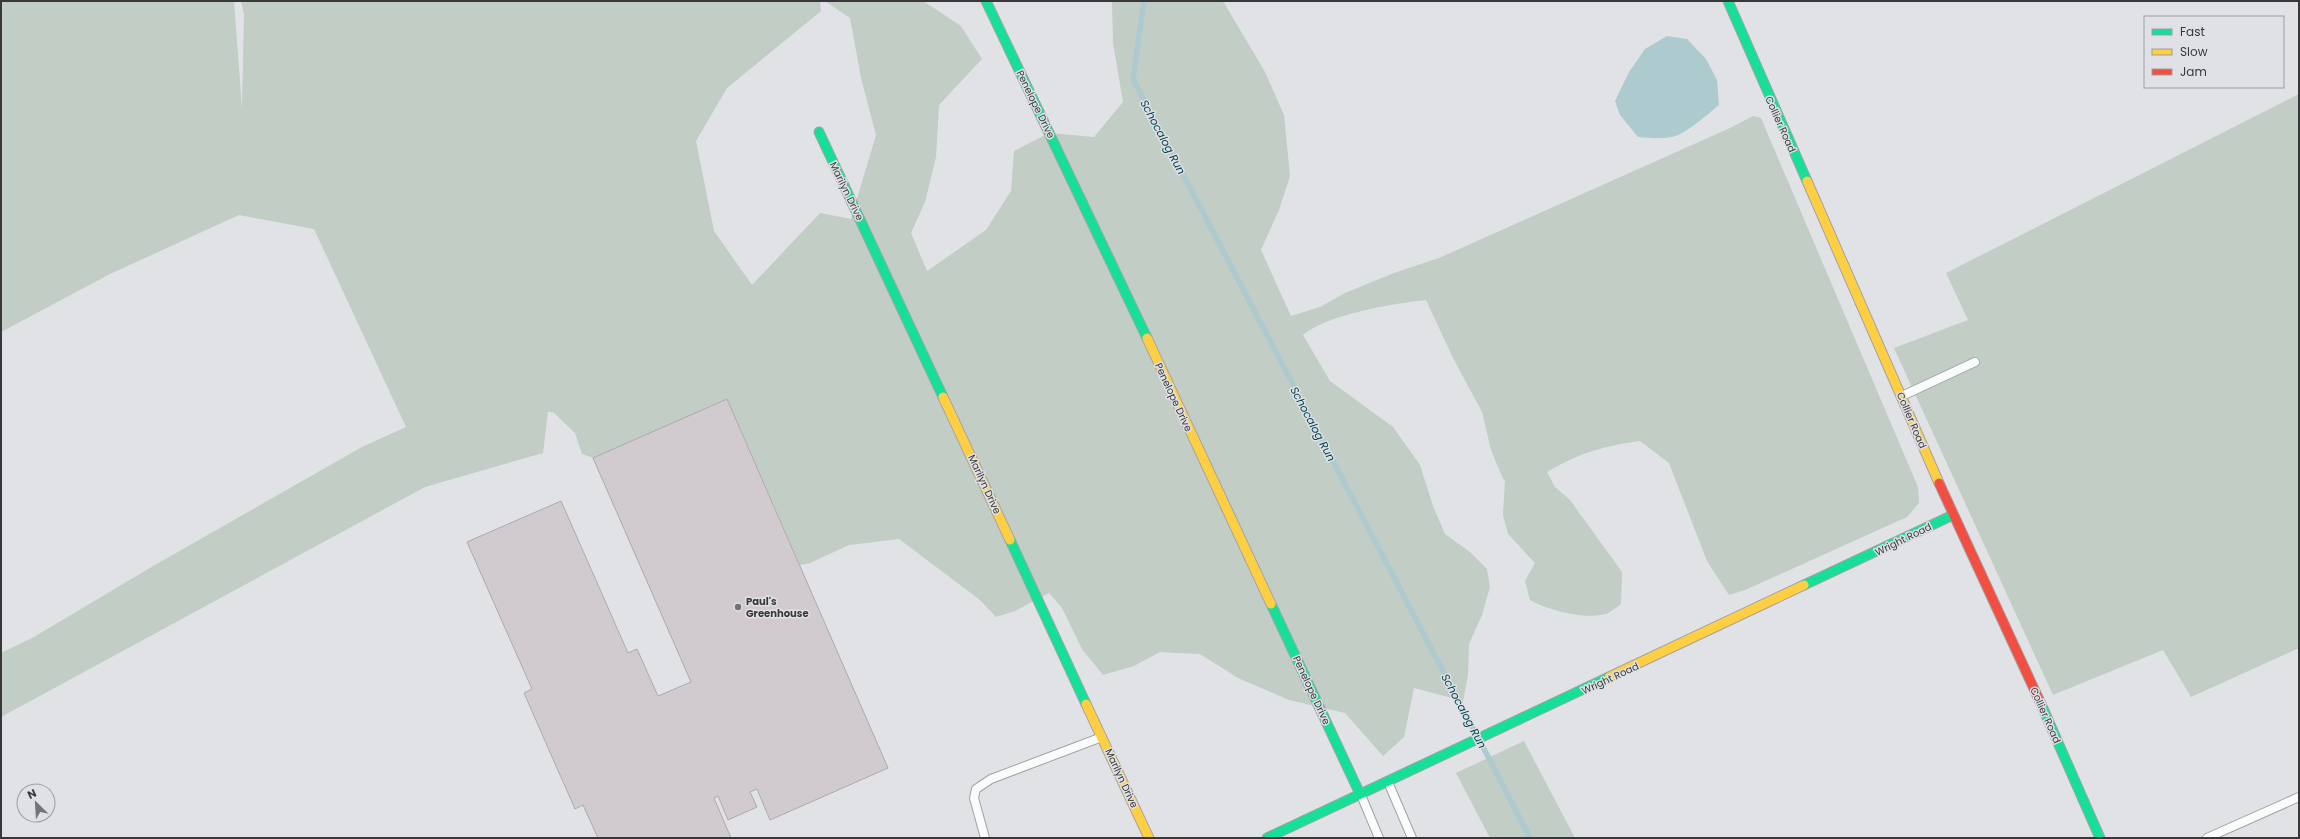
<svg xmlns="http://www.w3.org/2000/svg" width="2300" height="839" viewBox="0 0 2300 839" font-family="Poppins,sans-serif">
<rect width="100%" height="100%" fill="#e1e2e6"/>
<!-- green -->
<g fill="#c1cdc5">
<path d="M 1,1 L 234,1 L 242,109 L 244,14 L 241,1 L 820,1 L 821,11 L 727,88 L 696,141 L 714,231 L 752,285 L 820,213 L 851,219 L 876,135 L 861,78 L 850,18 L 825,1 L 923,1 L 961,26 L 982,59 L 939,105 L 936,157 L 925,202 L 911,233 L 927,271 L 986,230 L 1011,191 L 1014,151 L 1049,133 L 1094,137 L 1123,102 L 1113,43 L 1112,1 L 1223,1 L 1265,72 L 1284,115 L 1290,176 L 1279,210 L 1261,250 L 1291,316 L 1320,307 L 1345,293 L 1394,273 L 1439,258 L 1730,128 L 1753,116 L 1761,118 L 1918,487 L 1919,503 L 1907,517 L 1745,590 L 1729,595 L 1707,561 L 1669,463 L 1640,441 C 1607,445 1576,454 1547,472 L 1555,487 L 1570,500 L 1622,572 L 1621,604 C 1617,607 1611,612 1606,614 C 1585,620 1548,610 1530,600 L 1525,581 L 1535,563 L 1508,534 L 1503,515 L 1505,480 L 1503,479 L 1491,450 L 1482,412 L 1453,358 L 1426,300 C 1394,303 1326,315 1303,335 L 1330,381 L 1393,427 L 1420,465 L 1433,506 L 1445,534 L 1470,552 L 1487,569 L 1490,587 L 1482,615 L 1469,644 L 1468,675 L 1463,701 L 1414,688 L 1404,737 L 1383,756 L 1345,713 L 1289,700 L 1238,678 L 1200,654 L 1160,652 L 1134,666 L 1103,675 L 1082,649 L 1062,608 L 1049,593 L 1015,611 L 996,617 L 980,600 L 899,539 L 849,545 L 810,563 L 800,565 L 727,399 L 593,458 L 582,454 L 575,433 L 553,412 L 548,412 L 543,453 L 425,487 L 1,717 L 1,653 L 34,637 L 148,569 L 362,447 L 406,427 L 314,229 L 239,215 L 110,274 L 1,332 Z"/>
<path d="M 2299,94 L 2299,648 L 2191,697 L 2163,650 L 2053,695 L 1894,348 L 1968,320 L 1946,273 Z"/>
<path d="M 1524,741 L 1575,838 L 1490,838 L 1456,773 Z"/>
</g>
<!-- water -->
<path fill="#adcbce" d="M 1667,36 L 1687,39 L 1706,59 L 1717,80 L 1719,105 C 1708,114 1686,134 1672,137 C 1661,139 1649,138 1638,137 L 1620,115 L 1615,101 L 1629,72 L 1645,49 Z"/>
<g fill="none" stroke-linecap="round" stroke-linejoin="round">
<!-- stream -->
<g stroke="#adcbce" stroke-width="5.5">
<path d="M 1144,1 L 1133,79 L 1477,736"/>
<path d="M 1481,743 L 1530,838"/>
</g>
</g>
<!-- building -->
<path fill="#d1cbcf" stroke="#abaaad" d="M 727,399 L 888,768 L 770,820 L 757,789 L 750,792 L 757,807 L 728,820 L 718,796 L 714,798 L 731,838 L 598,838 L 583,805 L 575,809 L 524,693 L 532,689 L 467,542 L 561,501 L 628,653 L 637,649 L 658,696 L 691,682 L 593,458 Z"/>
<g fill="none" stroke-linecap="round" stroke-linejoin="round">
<defs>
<g id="lane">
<path d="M 1902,396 L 1975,362"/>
<path d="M 1388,782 L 1412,838"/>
<path d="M 1361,795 L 1379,838"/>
<path d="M 985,838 L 974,798 L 976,789 L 991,779 L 1102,737"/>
<path d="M 2207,838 L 2299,797"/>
</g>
<g id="fast">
<path d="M 986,1 L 1147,338"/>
<path d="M 1728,1 L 1807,181"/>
<path d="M 819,132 L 943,397"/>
<path d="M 1010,540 L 1086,704"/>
<path d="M 1804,585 L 1953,515"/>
<path d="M 1271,604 L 1360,794"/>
<path d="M 2041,704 L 2100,838"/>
<path d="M 1267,838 L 1609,677"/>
</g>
<g id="slow">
<path d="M 1807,181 L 1939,483"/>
<path d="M 1147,338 L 1271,604"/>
<path d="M 943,397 L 1010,540"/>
<path d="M 1609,677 L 1804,585"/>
<path d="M 1086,704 L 1149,838"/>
</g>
<path id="jam" d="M 1939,483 L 2041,704"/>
</defs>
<!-- lane casing -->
<use href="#lane" stroke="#a3a3a6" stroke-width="10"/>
<!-- fast casing -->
<use href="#fast" stroke="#a3a3a6" stroke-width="11"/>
<!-- slow casing -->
<use href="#slow" stroke="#a3a3a6" stroke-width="11"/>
<!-- jam casing -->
<use href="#jam" stroke="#a3a3a6" stroke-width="11"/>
<!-- lane -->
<use href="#lane" stroke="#fafbfb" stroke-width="8"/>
<!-- fast -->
<use href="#fast" stroke="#16e098" stroke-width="9"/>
<!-- slow -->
<use href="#slow" stroke="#ffcf43" stroke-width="9"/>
<!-- jam -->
<use href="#jam" stroke="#f24e42" stroke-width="9"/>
</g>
<!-- markers -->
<circle fill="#737476" stroke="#e0e1e7" stroke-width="1.5" cx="738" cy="607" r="4"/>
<g text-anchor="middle" stroke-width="3" stroke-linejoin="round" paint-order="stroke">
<!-- street labels -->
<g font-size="10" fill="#38383a" stroke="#e0e1e7">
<text transform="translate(1036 104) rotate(64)" y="4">Penelope Drive</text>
<text transform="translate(1781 124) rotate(66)" y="4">Collier Road</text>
<text transform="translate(847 191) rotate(64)" y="4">Marilyn Drive</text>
<text transform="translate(1174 397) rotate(65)" y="4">Penelope Drive</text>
<text transform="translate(1912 420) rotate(67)" y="4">Collier Road</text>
<text transform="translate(985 484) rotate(65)" y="4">Marilyn Drive</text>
<text transform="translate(1903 539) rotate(-26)" y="4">Wright Road</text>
<text transform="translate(1610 678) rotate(-25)" y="4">Wright Road</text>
<text transform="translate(1312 690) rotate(65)" y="4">Penelope Drive</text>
<text transform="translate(2046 715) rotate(66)" y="4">Collier Road</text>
<text transform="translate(1122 778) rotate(65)" y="4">Marilyn Drive</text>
</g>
<!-- poi labels -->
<g font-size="10" font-weight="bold" fill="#38383a" stroke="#e0e1e7" text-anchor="start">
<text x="746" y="605">Paul's<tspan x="746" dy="12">Greenhouse</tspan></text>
</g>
<!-- water labels -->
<g font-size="11" font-style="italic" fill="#004449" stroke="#e0e1e7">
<text transform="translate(1163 137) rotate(62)" y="4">Schocalog Run</text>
<text transform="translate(1313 424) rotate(62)" y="4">Schocalog Run</text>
<text transform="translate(1464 711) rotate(62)" y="4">Schocalog Run</text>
</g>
</g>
<!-- border -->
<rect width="2300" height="839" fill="none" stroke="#38383a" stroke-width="4"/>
<!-- legend -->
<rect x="2144" y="16" width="140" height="72" fill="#e0e1e7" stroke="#9d9da2"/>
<rect x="2152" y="29" width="20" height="6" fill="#16e098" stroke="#9d9da2"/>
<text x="2180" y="36" font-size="12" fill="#38383a">Fast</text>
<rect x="2152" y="49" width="20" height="6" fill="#ffcf43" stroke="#9d9da2"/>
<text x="2180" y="56" font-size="12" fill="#38383a">Slow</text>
<rect x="2152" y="69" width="20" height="6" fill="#f24e42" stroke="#9d9da2"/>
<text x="2180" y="76" font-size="12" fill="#38383a">Jam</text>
<!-- north arrow -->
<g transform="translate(36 803) rotate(335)"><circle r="19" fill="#e0e1e7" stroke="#9d9da2"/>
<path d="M0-3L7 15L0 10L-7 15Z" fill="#737476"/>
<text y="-6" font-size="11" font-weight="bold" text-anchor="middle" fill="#38383a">N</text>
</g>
</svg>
